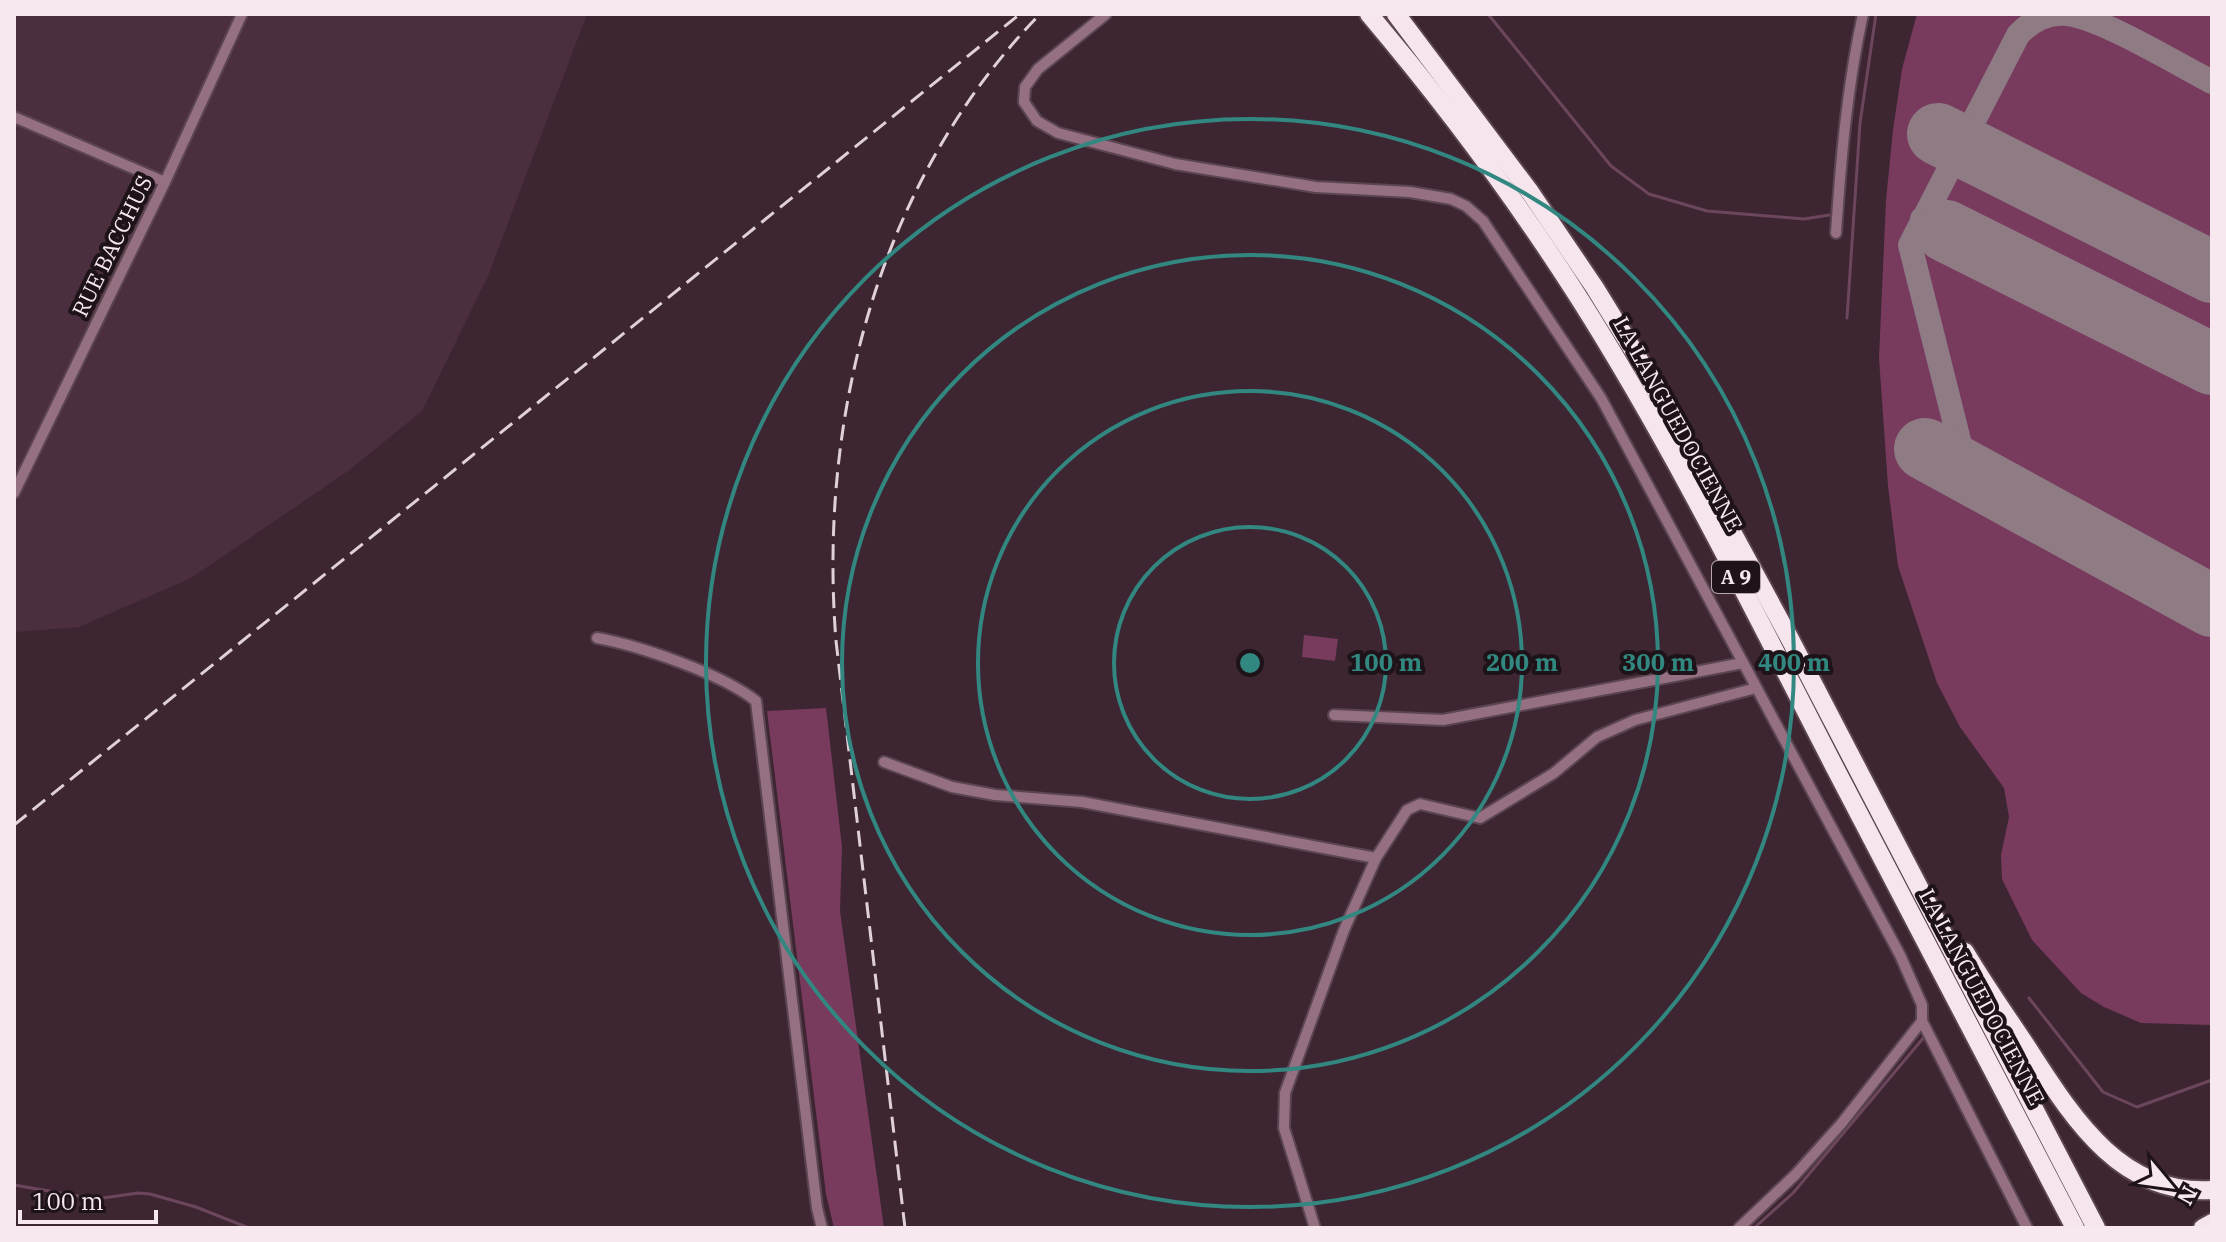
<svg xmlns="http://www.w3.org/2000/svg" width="2226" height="1242" viewBox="0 0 2226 1242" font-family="'IBM Plex Serif',serif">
<rect width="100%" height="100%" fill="#3d2632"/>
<!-- built -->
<path fill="#4c2f3e" d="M 14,14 L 587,14 L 488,276 L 422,411 L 348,471 L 191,578 L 79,627 L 14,632 Z"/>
<!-- green -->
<g fill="#783b5d">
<path d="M 1917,14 L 2212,14 L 2212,1025 L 2141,1023 L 2104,1007 L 2081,993 L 2032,940 L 2002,879 L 2001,855 L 2009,817 L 2004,788 L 1960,727 L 1937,683 L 1898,566 L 1888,486 L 1879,358 L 1886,200 L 1893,130 L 1902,69 Z"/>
<path d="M 1304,635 L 1338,639 L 1335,661 L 1302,657 Z"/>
<path d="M 826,708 L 842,847 L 840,911 L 884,1228 L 834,1228 L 826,1194 L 767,711 Z"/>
</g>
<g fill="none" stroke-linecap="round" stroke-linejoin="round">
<!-- stream -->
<g stroke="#6c465d" stroke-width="3">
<path d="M 1488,14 L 1611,166 L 1649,194 L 1707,211 L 1804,219 L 1829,215"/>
<path d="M 1847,318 L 1860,123 L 1876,14"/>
<path d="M 2029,998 L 2103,1092 L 2137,1107 L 2212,1080"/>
<path d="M 14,1185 L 96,1199 L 138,1193 L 150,1194 L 196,1207 L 249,1228"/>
<path d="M 1754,1228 L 1793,1193 L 1925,1036"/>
</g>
<!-- taxiway -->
<g stroke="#8e7b84" stroke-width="24">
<path d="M 1922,219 L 1946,231"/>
<path d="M 1967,472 L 1910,245 L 2018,35 C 2031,21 2047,12 2067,14 C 2100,17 2179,65 2212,82"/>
</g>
<!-- runway -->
<g stroke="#8e7b84" stroke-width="62">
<path d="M 1938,134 L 2212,272"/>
<path d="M 1946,231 L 2212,364"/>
<path d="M 1925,449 L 2212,606"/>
</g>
<defs>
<g id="minor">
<path d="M 1106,14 L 1038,69 L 1025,87 L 1024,102 L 1037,121 L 1058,133 L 1175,164 L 1316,187 L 1410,192 L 1451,199 L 1466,206 L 1483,221 L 1601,398 L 1900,955 L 1922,1005 L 1922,1021 L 2027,1228"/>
<path d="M 14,117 L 165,182"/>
<path d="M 1836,233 C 1841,158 1847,87 1863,14"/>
<path d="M 14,493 L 165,182 L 242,14"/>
<path d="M 597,638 C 641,646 722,674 756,701 L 817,1208 L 822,1228"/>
<path d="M 1334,715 L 1443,720 L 1743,663"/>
<path d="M 884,762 L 952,787 L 995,795 L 1082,802 L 1376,858"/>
<path d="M 1315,1228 L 1284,1128 L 1285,1093 L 1344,930 L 1376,858 L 1407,810 L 1420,804 L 1480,818 L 1554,773 L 1597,737 L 1635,720 L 1756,688"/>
<path d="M 1739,1228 L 1796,1174 L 1841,1124 L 1922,1021"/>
</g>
<g id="motorway">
<path d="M 1369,14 C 1445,104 1516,199 1579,298 C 1674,448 1752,607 1833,764 C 1913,919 1995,1073 2075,1228"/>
<path d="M 1396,14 L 1530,192 L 1595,288 L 1638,358 L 1790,639 L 2096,1228"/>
<path d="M 1965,952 C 1984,984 2005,1014 2025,1044 C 2070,1113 2118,1196 2212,1190"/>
<path d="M 2203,1228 L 2212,1223"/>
</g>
</defs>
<!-- minor casing -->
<use href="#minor" stroke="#5b4550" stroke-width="14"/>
<!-- motorway casing -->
<use href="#motorway" stroke="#5b4550" stroke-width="22"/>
<!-- minor -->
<use href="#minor" stroke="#957083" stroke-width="10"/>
<!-- motorway -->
<use href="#motorway" stroke="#f7e5ed" stroke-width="18"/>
<!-- rail -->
<g stroke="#e0d0d7" stroke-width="3" stroke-dasharray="16 8" stroke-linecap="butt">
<path d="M 14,825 L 1020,14"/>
<path d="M 905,1228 L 836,641 C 818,416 879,180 1040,14"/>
</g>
</g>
<!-- distance rings -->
<g fill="none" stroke="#328781" stroke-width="4">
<circle cx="1250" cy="663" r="136"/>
<circle cx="1250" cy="663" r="272"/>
<circle cx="1250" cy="663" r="408"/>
<circle cx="1250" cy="663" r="544"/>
</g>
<g text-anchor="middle" stroke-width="8" stroke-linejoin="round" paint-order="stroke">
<!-- shield labels -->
<rect fill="#1d1318" stroke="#b6a8ae" stroke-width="2" x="1712" y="561" width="48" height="32" rx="6"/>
<g font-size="20" font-weight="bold" fill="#f7e8ef">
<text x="1736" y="584">A 9</text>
</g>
<!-- street labels -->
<g font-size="22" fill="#f7e8ef" stroke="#1d1318">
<text transform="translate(112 246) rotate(-64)" y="8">RUE BACCHUS</text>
<text transform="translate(1678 424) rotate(61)" y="8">LA LANGUEDOCIENNE</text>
<text transform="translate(1982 997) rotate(62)" y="8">LA LANGUEDOCIENNE</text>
</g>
</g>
<circle cx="1250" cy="663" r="12" fill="#328781" stroke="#1d1318" stroke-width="4"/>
<g font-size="24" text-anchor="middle" font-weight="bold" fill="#328781" stroke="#1d1318" stroke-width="8" stroke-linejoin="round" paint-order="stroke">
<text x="1386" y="671">100 m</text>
<text x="1522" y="671">200 m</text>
<text x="1658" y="671">300 m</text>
<text x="1794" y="671">400 m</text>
</g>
<!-- border -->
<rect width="2226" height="1242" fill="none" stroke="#f7e8ef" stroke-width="32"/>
<!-- north arrow -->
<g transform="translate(2170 1186) rotate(119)" stroke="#1d1318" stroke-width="6" paint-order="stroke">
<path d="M0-6L14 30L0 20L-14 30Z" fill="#f7e8ef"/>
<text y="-12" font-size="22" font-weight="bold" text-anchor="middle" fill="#f7e8ef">N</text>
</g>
<!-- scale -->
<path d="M20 1210v12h136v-12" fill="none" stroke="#f7e8ef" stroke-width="4"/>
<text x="32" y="1210" font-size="24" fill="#f7e8ef" stroke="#1d1318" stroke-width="6" paint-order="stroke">100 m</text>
</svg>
